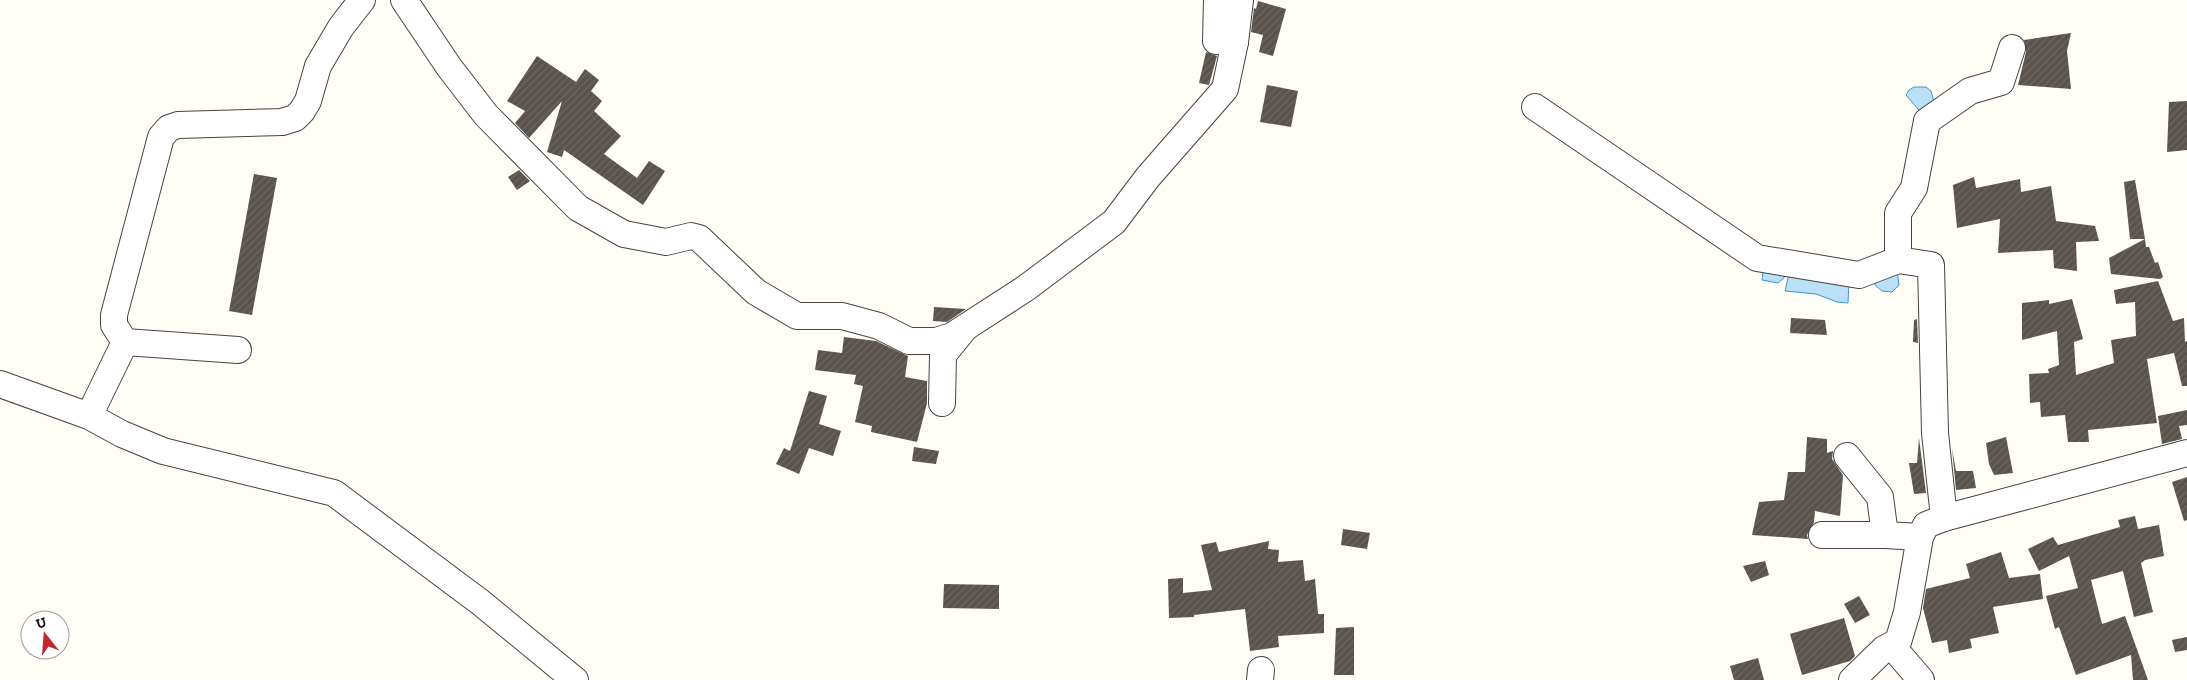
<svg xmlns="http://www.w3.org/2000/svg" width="2187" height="680" viewBox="0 0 2187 680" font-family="'Zilla Slab',serif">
<defs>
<pattern id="building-hatch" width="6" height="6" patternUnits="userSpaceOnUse" patternTransform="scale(1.25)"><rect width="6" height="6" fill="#5a524d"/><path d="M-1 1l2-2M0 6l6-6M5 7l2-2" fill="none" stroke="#6d6662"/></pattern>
</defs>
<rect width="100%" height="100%" fill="#fffdf5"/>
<!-- water -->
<g fill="#b9e0f7" stroke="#3f96cf">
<path d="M 1914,87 L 1926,87 L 1931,91 L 1936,109 L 1924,116 L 1906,95 L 1909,90 Z"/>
<path d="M 1764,265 L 1786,266 L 1784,278 L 1778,283 L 1762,280 Z"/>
<path d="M 1790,269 L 1849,281 L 1848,303 L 1837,302 L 1816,294 L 1785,291 Z"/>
<path d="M 1897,269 L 1899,285 L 1892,292 L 1882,291 L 1875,285 L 1876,274 Z"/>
</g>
<!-- building -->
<g fill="url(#building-hatch)">
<path d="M 1258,1 L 1286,9 L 1273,56 L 1259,52 L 1263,35 L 1251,32 L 1254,8 L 1256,9 Z"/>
<path d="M 2071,33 L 2067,51 L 2071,89 L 2018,85 L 2026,52 L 2024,40 Z"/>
<path d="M 1206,52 L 1217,56 L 1209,85 L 1199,83 Z"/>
<path d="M 537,56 L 576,82 L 585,69 L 599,80 L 591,91 L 602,101 L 594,111 L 621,136 L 604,154 L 637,178 L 649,161 L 665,171 L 643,205 L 564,150 L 562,157 L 547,152 L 562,101 L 529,138 L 515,123 L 525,111 L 507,101 Z"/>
<path d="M 1267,85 L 1298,91 L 1291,127 L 1260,122 Z"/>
<path d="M 2187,101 L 2187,150 L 2167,152 L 2169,102 Z"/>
<path d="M 519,170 L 530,181 L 517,190 L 508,177 Z"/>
<path d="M 254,174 L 277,178 L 252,315 L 229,311 Z"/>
<path d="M 1974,177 L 1976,188 L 2020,179 L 2021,192 L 2051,186 L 2056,221 L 2095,226 L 2099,241 L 2076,242 L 2077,271 L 2054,268 L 2053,250 L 1998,253 L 2000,219 L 1957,228 L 1953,185 Z"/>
<path d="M 2135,180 L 2145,239 L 2130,239 L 2124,182 Z"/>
<path d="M 2145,239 L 2146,247 L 2149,247 L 2155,263 L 2158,262 L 2163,277 L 2160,279 L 2111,274 L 2109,258 Z"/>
<path d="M 2158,281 L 2173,321 L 2184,318 L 2185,342 L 2187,341 L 2187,386 L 2182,386 L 2174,353 L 2147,359 L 2157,423 L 2088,430 L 2089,442 L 2068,442 L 2065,415 L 2041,417 L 2040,402 L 2030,403 L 2029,374 L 2049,373 L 2048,369 L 2059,365 L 2057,331 L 2022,340 L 2022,303 L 2049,300 L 2049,304 L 2072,299 L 2083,339 L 2074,342 L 2076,375 L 2114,363 L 2111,340 L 2136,336 L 2135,302 L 2116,304 L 2114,290 Z"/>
<path d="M 934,307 L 966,309 L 947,322 L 933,321 Z"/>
<path d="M 1791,318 L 1825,320 L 1827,335 L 1790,333 Z"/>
<path d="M 1917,319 L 1918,343 L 1913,342 L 1914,320 Z"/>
<path d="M 844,337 L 876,341 L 908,356 L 905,377 L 927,381 L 927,403 L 917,442 L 871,432 L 872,426 L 855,422 L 863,386 L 854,384 L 856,375 L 815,370 L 818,350 L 842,353 Z"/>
<path d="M 809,391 L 827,396 L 819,424 L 841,431 L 833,456 L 809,448 L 799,474 L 776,464 L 784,448 L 790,451 Z"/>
<path d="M 2187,410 L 2187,425 L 2179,426 L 2182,439 L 2162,444 L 2158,416 Z"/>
<path d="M 1807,437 L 1827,439 L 1827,453 L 1833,451 L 1832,459 L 1843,475 L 1840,516 L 1815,511 L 1814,522 L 1807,535 L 1808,539 L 1752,535 L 1759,502 L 1784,500 L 1788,472 L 1805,472 Z"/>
<path d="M 2006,437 L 2013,473 L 1994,475 L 1989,464 L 1986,443 Z"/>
<path d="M 1919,438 L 1926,493 L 1914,494 L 1909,463 L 1917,463 Z"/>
<path d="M 914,447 L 939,451 L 936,464 L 912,461 Z"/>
<path d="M 1952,448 L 1956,471 L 1973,471 L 1976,488 L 1956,490 Z"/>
<path d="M 2187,477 L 2187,520 L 2184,521 L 2172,482 Z"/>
<path d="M 2135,516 L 2138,529 L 2159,525 L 2164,556 L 2145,560 L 2141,563 L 2153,612 L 2134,617 L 2123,571 L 2091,580 L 2102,624 L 2125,616 L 2148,680 L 2133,680 L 2131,655 L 2076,675 L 2059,627 L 2055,629 L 2046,596 L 2078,588 L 2069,556 L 2039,571 L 2028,549 L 2053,537 L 2058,545 L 2120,527 L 2118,520 Z"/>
<path d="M 1343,529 L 1370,533 L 1367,549 L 1341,545 Z"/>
<path d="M 1269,541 L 1268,549 L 1279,550 L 1278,562 L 1303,560 L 1305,581 L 1315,579 L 1318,614 L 1324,614 L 1324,633 L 1278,636 L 1279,647 L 1250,651 L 1245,609 L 1194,615 L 1194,617 L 1169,618 L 1168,579 L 1183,578 L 1183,593 L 1212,590 L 1201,545 L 1216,542 L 1219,552 Z"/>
<path d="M 2001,552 L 2009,578 L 2040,574 L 2043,599 L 1993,607 L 1999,633 L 1970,639 L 1972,648 L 1949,653 L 1947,640 L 1932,643 L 1923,608 L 1926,589 L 1970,578 L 1966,564 Z"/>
<path d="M 1765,561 L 1769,575 L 1751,582 L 1743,566 Z"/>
<path d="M 944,584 L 999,585 L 999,609 L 943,608 Z"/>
<path d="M 1859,596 L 1870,615 L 1855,623 L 1844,604 Z"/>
<path d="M 1844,618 L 1855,656 L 1850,661 L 1802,675 L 1790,634 Z"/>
<path d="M 1354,627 L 1354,675 L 1334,675 L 1336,628 Z"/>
<path d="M 2187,637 L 2187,650 L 2175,652 L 2172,640 Z"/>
<path d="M 1758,658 L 1764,680 L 1734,680 L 1730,666 Z"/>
</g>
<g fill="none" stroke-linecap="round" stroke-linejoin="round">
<defs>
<g id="minor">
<path d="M 404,0 L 449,67 L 486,115 L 578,208 L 624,234 L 666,242 L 691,236 L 699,238 L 756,292 L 797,316 L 842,316 L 879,326 L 909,341 L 936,341 L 952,336 L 1026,288 L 1114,222 L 1148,177 L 1225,89 L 1235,42 L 1216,41 L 1217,0"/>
<path d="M 1235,42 L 1240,0"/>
<path d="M 1535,107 L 1757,258 L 1859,275 L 1898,260 L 1931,265 L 1935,433 L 1944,518"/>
<path d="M 1898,260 L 1898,213 L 1914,188 L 1927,121 L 1970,91 L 2001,82 L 2012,48"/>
<path d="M 238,350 L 125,342 L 114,325 L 114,315 L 161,137 L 169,128 L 178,125 L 282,122 L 295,118 L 302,111 L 308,101 L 318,66 L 341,27 L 362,0"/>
<path d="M 0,384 L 89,416 L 122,434 L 163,451 L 334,493 L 480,602 L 575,680"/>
<path d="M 942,403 L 943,355 L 964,329"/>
<path d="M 89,416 L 125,342"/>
<path d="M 1847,456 L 1880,497 L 1885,535 L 1920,537"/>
<path d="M 1822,535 L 1885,535"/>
<path d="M 1892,646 L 1921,680"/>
<path d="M 1260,680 L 1261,670"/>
<path d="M 1852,680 L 1884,649 L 1898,642 L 1907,612 L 1920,537 L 1926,525 L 1944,518 L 2187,453"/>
</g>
</defs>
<!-- minor casing -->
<use href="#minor" stroke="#444" stroke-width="28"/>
<!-- minor -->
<use href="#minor" stroke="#fff" stroke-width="26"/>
</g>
<!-- north arrow -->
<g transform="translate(45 635) rotate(343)"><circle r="24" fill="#ffffff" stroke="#a0a0a0"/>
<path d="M0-4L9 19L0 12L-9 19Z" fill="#c4262e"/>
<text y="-8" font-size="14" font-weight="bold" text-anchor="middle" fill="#111111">U</text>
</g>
</svg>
